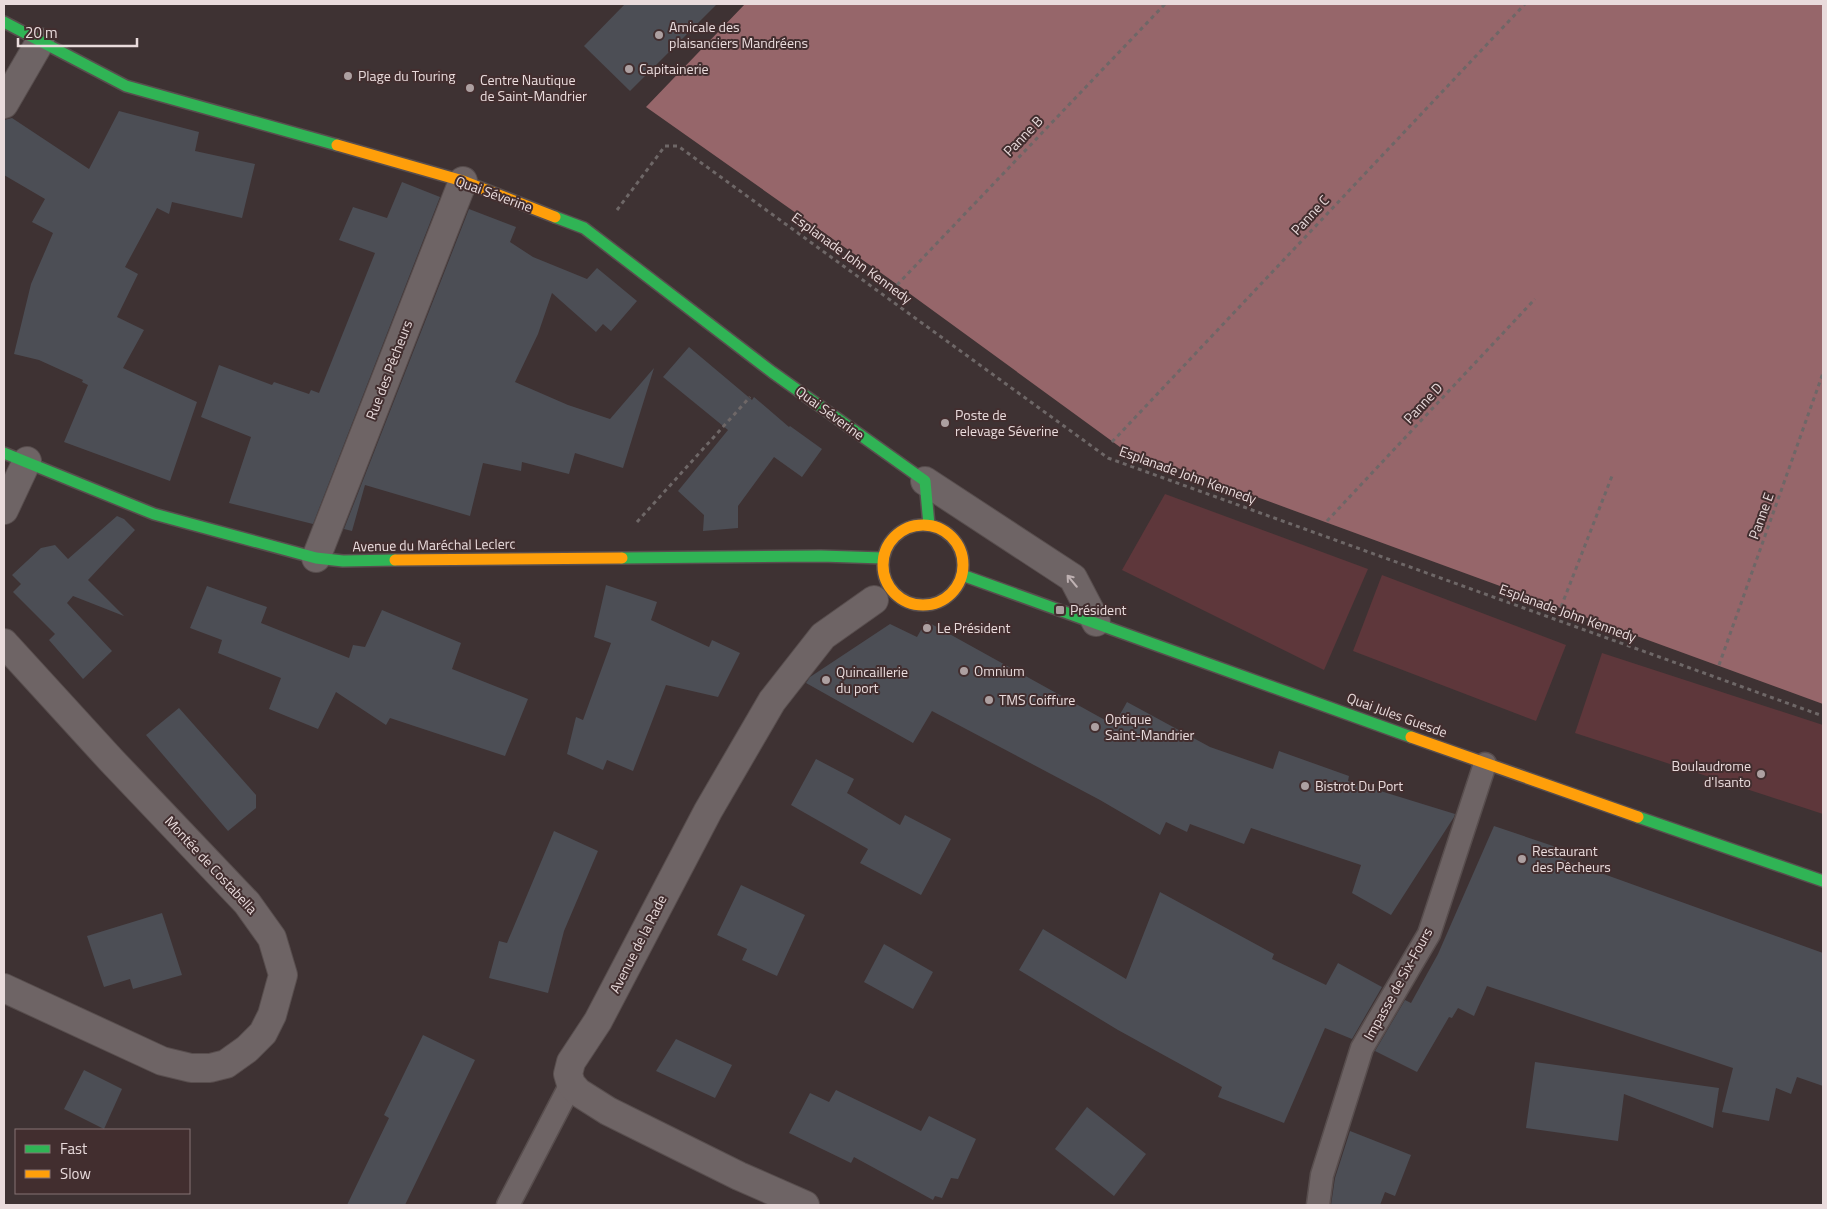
<svg xmlns="http://www.w3.org/2000/svg" width="1827" height="1209" viewBox="0 0 1827 1209" font-family="'Titillium Web',sans-serif">
<rect width="100%" height="100%" fill="#3e3233"/>
<!-- green -->
<g fill="#5e373b">
<path d="M 1165,494 L 1368,569 L 1324,670 L 1122,570 Z"/>
<path d="M 1382,575 L 1566,645 L 1536,721 L 1353,651 Z"/>
<path d="M 1602,653 L 1823,725 L 1823,814 L 1575,733 Z"/>
</g>
<!-- water -->
<path fill="#96666a" d="M 745,4 L 1823,4 L 1823,704 L 1120,447 L 891,280 L 646,107 Z"/>
<!-- building -->
<g fill="#4c4e55">
<path d="M 625,4 L 717,4 L 630,91 L 584,46 Z"/>
<path d="M 119,111 L 199,132 L 195,151 L 255,164 L 242,218 L 172,202 L 169,214 L 157,208 L 125,267 L 138,274 L 117,317 L 144,330 L 123,368 L 197,402 L 170,481 L 64,442 L 88,385 L 82,382 L 83,380 L 39,360 L 14,354 L 31,284 L 53,233 L 32,222 L 45,199 L 4,175 L 4,120 L 12,118 L 89,169 Z"/>
<path d="M 402,182 L 440,197 L 313,524 L 229,503 L 251,437 L 201,417 L 219,365 L 272,385 L 274,382 L 309,394 L 311,390 L 319,393 L 375,253 L 339,240 L 353,207 L 387,218 Z"/>
<path d="M 469,209 L 516,227 L 510,242 L 533,257 L 587,279 L 597,268 L 637,301 L 611,331 L 603,324 L 596,332 L 552,293 L 538,334 L 515,382 L 568,405 L 610,419 L 654,368 L 623,468 L 575,453 L 569,474 L 522,462 L 521,471 L 483,463 L 470,516 L 365,485 L 352,531 L 344,529 Z"/>
<path d="M 689,347 L 752,400 L 754,397 L 789,427 L 790,426 L 822,449 L 802,477 L 774,457 L 738,506 L 738,528 L 703,531 L 704,515 L 678,491 L 728,430 L 663,377 Z"/>
<path d="M 117,516 L 124,519 L 135,530 L 88,580 L 124,616 L 73,596 L 67,603 L 112,651 L 83,679 L 49,640 L 55,634 L 13,592 L 21,584 L 12,575 L 41,548 L 55,545 L 68,559 Z"/>
<path d="M 606,585 L 657,602 L 651,620 L 709,647 L 712,640 L 740,653 L 718,697 L 666,685 L 633,771 L 607,760 L 603,770 L 567,754 L 576,717 L 583,720 L 611,643 L 594,637 Z"/>
<path d="M 207,586 L 267,607 L 261,623 L 349,658 L 353,645 L 365,647 L 382,610 L 461,643 L 452,669 L 528,699 L 505,756 L 390,718 L 386,725 L 336,692 L 318,729 L 269,709 L 281,678 L 218,653 L 222,640 L 190,628 Z"/>
<path d="M 926,621 L 1114,725 L 1127,702 L 1210,747 L 1273,769 L 1279,751 L 1349,776 L 1348,781 L 1455,814 L 1454,817 L 1391,915 L 1352,893 L 1361,865 L 1251,828 L 1244,844 L 1190,824 L 1187,832 L 1166,822 L 1160,835 L 1100,800 L 932,711 L 913,743 L 806,683 L 810,677 L 890,624 L 917,637 Z"/>
<path d="M 179,708 L 256,795 L 256,808 L 228,831 L 146,735 Z"/>
<path d="M 816,759 L 854,779 L 847,793 L 900,825 L 905,815 L 951,839 L 921,895 L 860,863 L 868,849 L 791,805 Z"/>
<path d="M 1494,826 L 1565,850 L 1562,859 L 1823,953 L 1823,1086 L 1797,1077 L 1791,1094 L 1776,1088 L 1769,1121 L 1722,1112 L 1733,1068 L 1487,986 L 1474,1016 L 1458,1008 L 1452,1018 L 1449,1017 L 1417,1072 L 1375,1051 L 1405,1000 L 1411,1003 L 1438,954 Z"/>
<path d="M 554,831 L 598,851 L 564,931 L 548,993 L 489,978 L 499,941 L 507,943 Z"/>
<path d="M 741,885 L 805,915 L 777,976 L 742,960 L 747,949 L 717,935 Z"/>
<path d="M 1160,892 L 1274,954 L 1272,959 L 1326,985 L 1338,963 L 1382,987 L 1352,1039 L 1325,1028 L 1284,1123 L 1218,1097 L 1222,1087 L 1118,1030 L 1019,970 L 1043,929 L 1126,979 Z"/>
<path d="M 162,913 L 182,975 L 133,989 L 130,979 L 104,987 L 87,936 Z"/>
<path d="M 884,944 L 933,972 L 913,1009 L 864,982 Z"/>
<path d="M 423,1035 L 475,1060 L 405,1205 L 347,1205 L 389,1118 L 384,1115 Z"/>
<path d="M 676,1039 L 732,1065 L 715,1098 L 656,1071 Z"/>
<path d="M 1535,1062 L 1719,1088 L 1713,1128 L 1624,1094 L 1618,1141 L 1526,1128 Z"/>
<path d="M 84,1070 L 122,1089 L 104,1129 L 64,1109 Z"/>
<path d="M 836,1090 L 921,1131 L 929,1116 L 976,1139 L 958,1179 L 951,1178 L 942,1198 L 935,1196 L 933,1200 L 854,1157 L 851,1163 L 789,1133 L 810,1093 L 829,1102 Z"/>
<path d="M 1087,1107 L 1146,1154 L 1114,1196 L 1055,1149 Z"/>
<path d="M 1350,1131 L 1411,1155 L 1395,1196 L 1385,1192 L 1380,1205 L 1331,1205 L 1335,1178 Z"/>
</g>
<g fill="none" stroke-linecap="round" stroke-linejoin="round">
<defs>
<g id="lane">
<path d="M 508,1205 L 571,1084"/>
<path d="M 1318,1205 L 1322,1175 L 1362,1048 L 1429,934 L 1485,764"/>
</g>
<g id="street">
<path d="M 4,104 L 40,42"/>
<path d="M 925,481 L 1073,578 L 1096,622"/>
<path d="M 4,510 L 27,461"/>
<path d="M 316,558 L 463,181"/>
<path d="M 4,643 L 111,760 L 247,903 L 272,938 L 283,975 L 272,1015 L 263,1033 L 247,1049 L 226,1064 L 210,1068 L 191,1068 L 162,1061 L 4,988"/>
<path d="M 805,1205 L 739,1176 L 608,1111 L 578,1092 L 571,1084 L 568,1074 L 571,1062 L 598,1021 L 708,811 L 772,701 L 823,636 L 874,600"/>
</g>
<g id="fast">
<path d="M 4,22 L 126,86 L 337,145"/>
<path d="M 555,217 L 584,228 L 772,372 L 925,481 L 929,525"/>
<path d="M 4,453 L 154,514 L 316,558 L 343,561 L 395,560"/>
<path d="M 622,558 L 821,556 L 883,558"/>
<path d="M 962,575 L 1411,737"/>
<path d="M 1638,817 L 1823,881"/>
</g>
<g id="slow">
<path d="M 337,145 L 463,181 L 555,217"/>
<circle cx="923" cy="565" r="40"/>
<path d="M 395,560 L 622,558"/>
<path d="M 1411,737 L 1638,817"/>
</g>
</defs>
<!-- lane casing -->
<use href="#lane" stroke="#584e4e" stroke-width="25"/>
<!-- street casing -->
<use href="#street" stroke="#584e4e" stroke-width="30"/>
<!-- fast casing -->
<use href="#fast" stroke="#584e4e" stroke-width="14"/>
<!-- slow casing -->
<use href="#slow" stroke="#584e4e" stroke-width="14"/>
<!-- path -->
<g stroke="#6e6767" stroke-width="3" stroke-dasharray="4 4" stroke-linecap="butt">
<path d="M 617,210 L 665,146 L 678,146 L 1108,458 L 1823,716"/>
<path d="M 897,285 L 1165,4"/>
<path d="M 1112,442 L 1525,4"/>
<path d="M 1327,521 L 1535,299"/>
<path d="M 637,522 L 750,397"/>
<path d="M 1561,607 L 1612,476"/>
<path d="M 1719,665 L 1823,373"/>
</g>
<!-- lane -->
<use href="#lane" stroke="#6e6465" stroke-width="22"/>
<!-- street -->
<use href="#street" stroke="#6e6465" stroke-width="28"/>
<!-- fast -->
<use href="#fast" stroke="#30b455" stroke-width="11"/>
<!-- slow -->
<use href="#slow" stroke="#ff9f0a" stroke-width="11"/>
</g>
<!-- one-way arrows -->
<defs><path id="oneway-shaft" d="M-6 0H5M1.5-3L5.5 0L1.5 3" fill="none" stroke-width="1.6" stroke-linecap="round" stroke-linejoin="round" transform="scale(1.25)"/></defs>
<use stroke="#beb1b2" href="#oneway-shaft" transform="translate(1072 581) rotate(-130)"/>
<!-- markers -->
<g fill="#ada0a1" stroke="#422e2f" stroke-width="2">
<circle cx="659" cy="35" r="5"/>
<circle cx="629" cy="69" r="5"/>
<circle cx="348" cy="76" r="5"/>
<circle cx="470" cy="88" r="5"/>
<circle cx="945" cy="423" r="5"/>
<rect x="1055" y="605" width="10" height="10" rx="2.5"/>
<circle cx="927" cy="628" r="5"/>
<circle cx="964" cy="671" r="5"/>
<circle cx="826" cy="680" r="5"/>
<circle cx="989" cy="700" r="5"/>
<circle cx="1095" cy="727" r="5"/>
<circle cx="1761" cy="774" r="5"/>
<circle cx="1305" cy="786" r="5"/>
<circle cx="1522" cy="859" r="5"/>
</g>
<g text-anchor="middle" stroke-width="4" stroke-linejoin="round" paint-order="stroke">
<!-- poi labels -->
<g font-size="14" fill="#e9dbdc" stroke="#422e2f" text-anchor="start">
<text x="669" y="32">Amicale des<tspan x="669" dy="16">plaisanciers Mandréens</tspan></text>
<text x="639" y="74">Capitainerie</text>
<text x="358" y="81">Plage du Touring</text>
<text x="480" y="85">Centre Nautique<tspan x="480" dy="16">de Saint-Mandrier</tspan></text>
<text x="955" y="420">Poste de<tspan x="955" dy="16">relevage Séverine</tspan></text>
<text x="1070" y="615">Président</text>
<text x="937" y="633">Le Président</text>
<text x="974" y="676">Omnium</text>
<text x="836" y="677">Quincaillerie<tspan x="836" dy="16">du port</tspan></text>
<text x="999" y="705">TMS Coiffure</text>
<text x="1105" y="724">Optique<tspan x="1105" dy="16">Saint-Mandrier</tspan></text>
<text x="1751" y="771" text-anchor="end">Boulaudrome<tspan x="1751" dy="16">d'Isanto</tspan></text>
<text x="1315" y="791">Bistrot Du Port</text>
<text x="1532" y="856">Restaurant<tspan x="1532" dy="16">des Pêcheurs</tspan></text>
</g>
<!-- street labels -->
<g font-size="14" fill="#e9dbdc" stroke="#422e2f">
<text transform="translate(1023 136) rotate(-46)" y="5">Panne B</text>
<text transform="translate(494 194) rotate(20)" y="5">Quai Séverine</text>
<text transform="translate(1310 215) rotate(-47)" y="5">Panne C</text>
<text transform="translate(852 258) rotate(36)" y="5">Esplanade John Kennedy</text>
<text transform="translate(389 370) rotate(-69)" y="5">Rue des Pêcheurs</text>
<text transform="translate(1423 403) rotate(-47)" y="5">Panne D</text>
<text transform="translate(830 413) rotate(36)" y="5">Quai Séverine</text>
<text transform="translate(1188 475) rotate(20)" y="5">Esplanade John Kennedy</text>
<text transform="translate(1761 516) rotate(-70)" y="5">Panne E</text>
<text transform="translate(434 545) rotate(-1)" y="5">Avenue du Maréchal Leclerc</text>
<text transform="translate(1568 613) rotate(20)" y="5">Esplanade John Kennedy</text>
<text transform="translate(1397 715) rotate(20)" y="5">Quai Jules Guesde</text>
<text transform="translate(211 865) rotate(47)" y="5">Montée de Costabella</text>
<text transform="translate(638 944) rotate(-63)" y="5">Avenue de la Rade</text>
<text transform="translate(1398 984) rotate(-61)" y="5">Impasse de Six-Fours</text>
</g>
</g>
<!-- border -->
<rect width="1827" height="1209" fill="none" stroke="#e9dbdc" stroke-width="10"/>
<!-- legend -->
<rect x="15" y="1129" width="175" height="65" fill="#422e2f" stroke="#857374"/>
<rect x="25" y="1145" width="25" height="8" fill="#30b455" stroke="#857374"/>
<text x="60" y="1154" font-size="15" fill="#e9dbdc">Fast</text>
<rect x="25" y="1170" width="25" height="8" fill="#ff9f0a" stroke="#857374"/>
<text x="60" y="1179" font-size="15" fill="#e9dbdc">Slow</text>
<!-- scale -->
<path d="M18 38v8h119v-8" fill="none" stroke="#e9dbdc" stroke-width="2.5"/>
<text x="25" y="38" font-size="15" fill="#e9dbdc" stroke="#422e2f" stroke-width="4" paint-order="stroke">20 m</text>
</svg>
